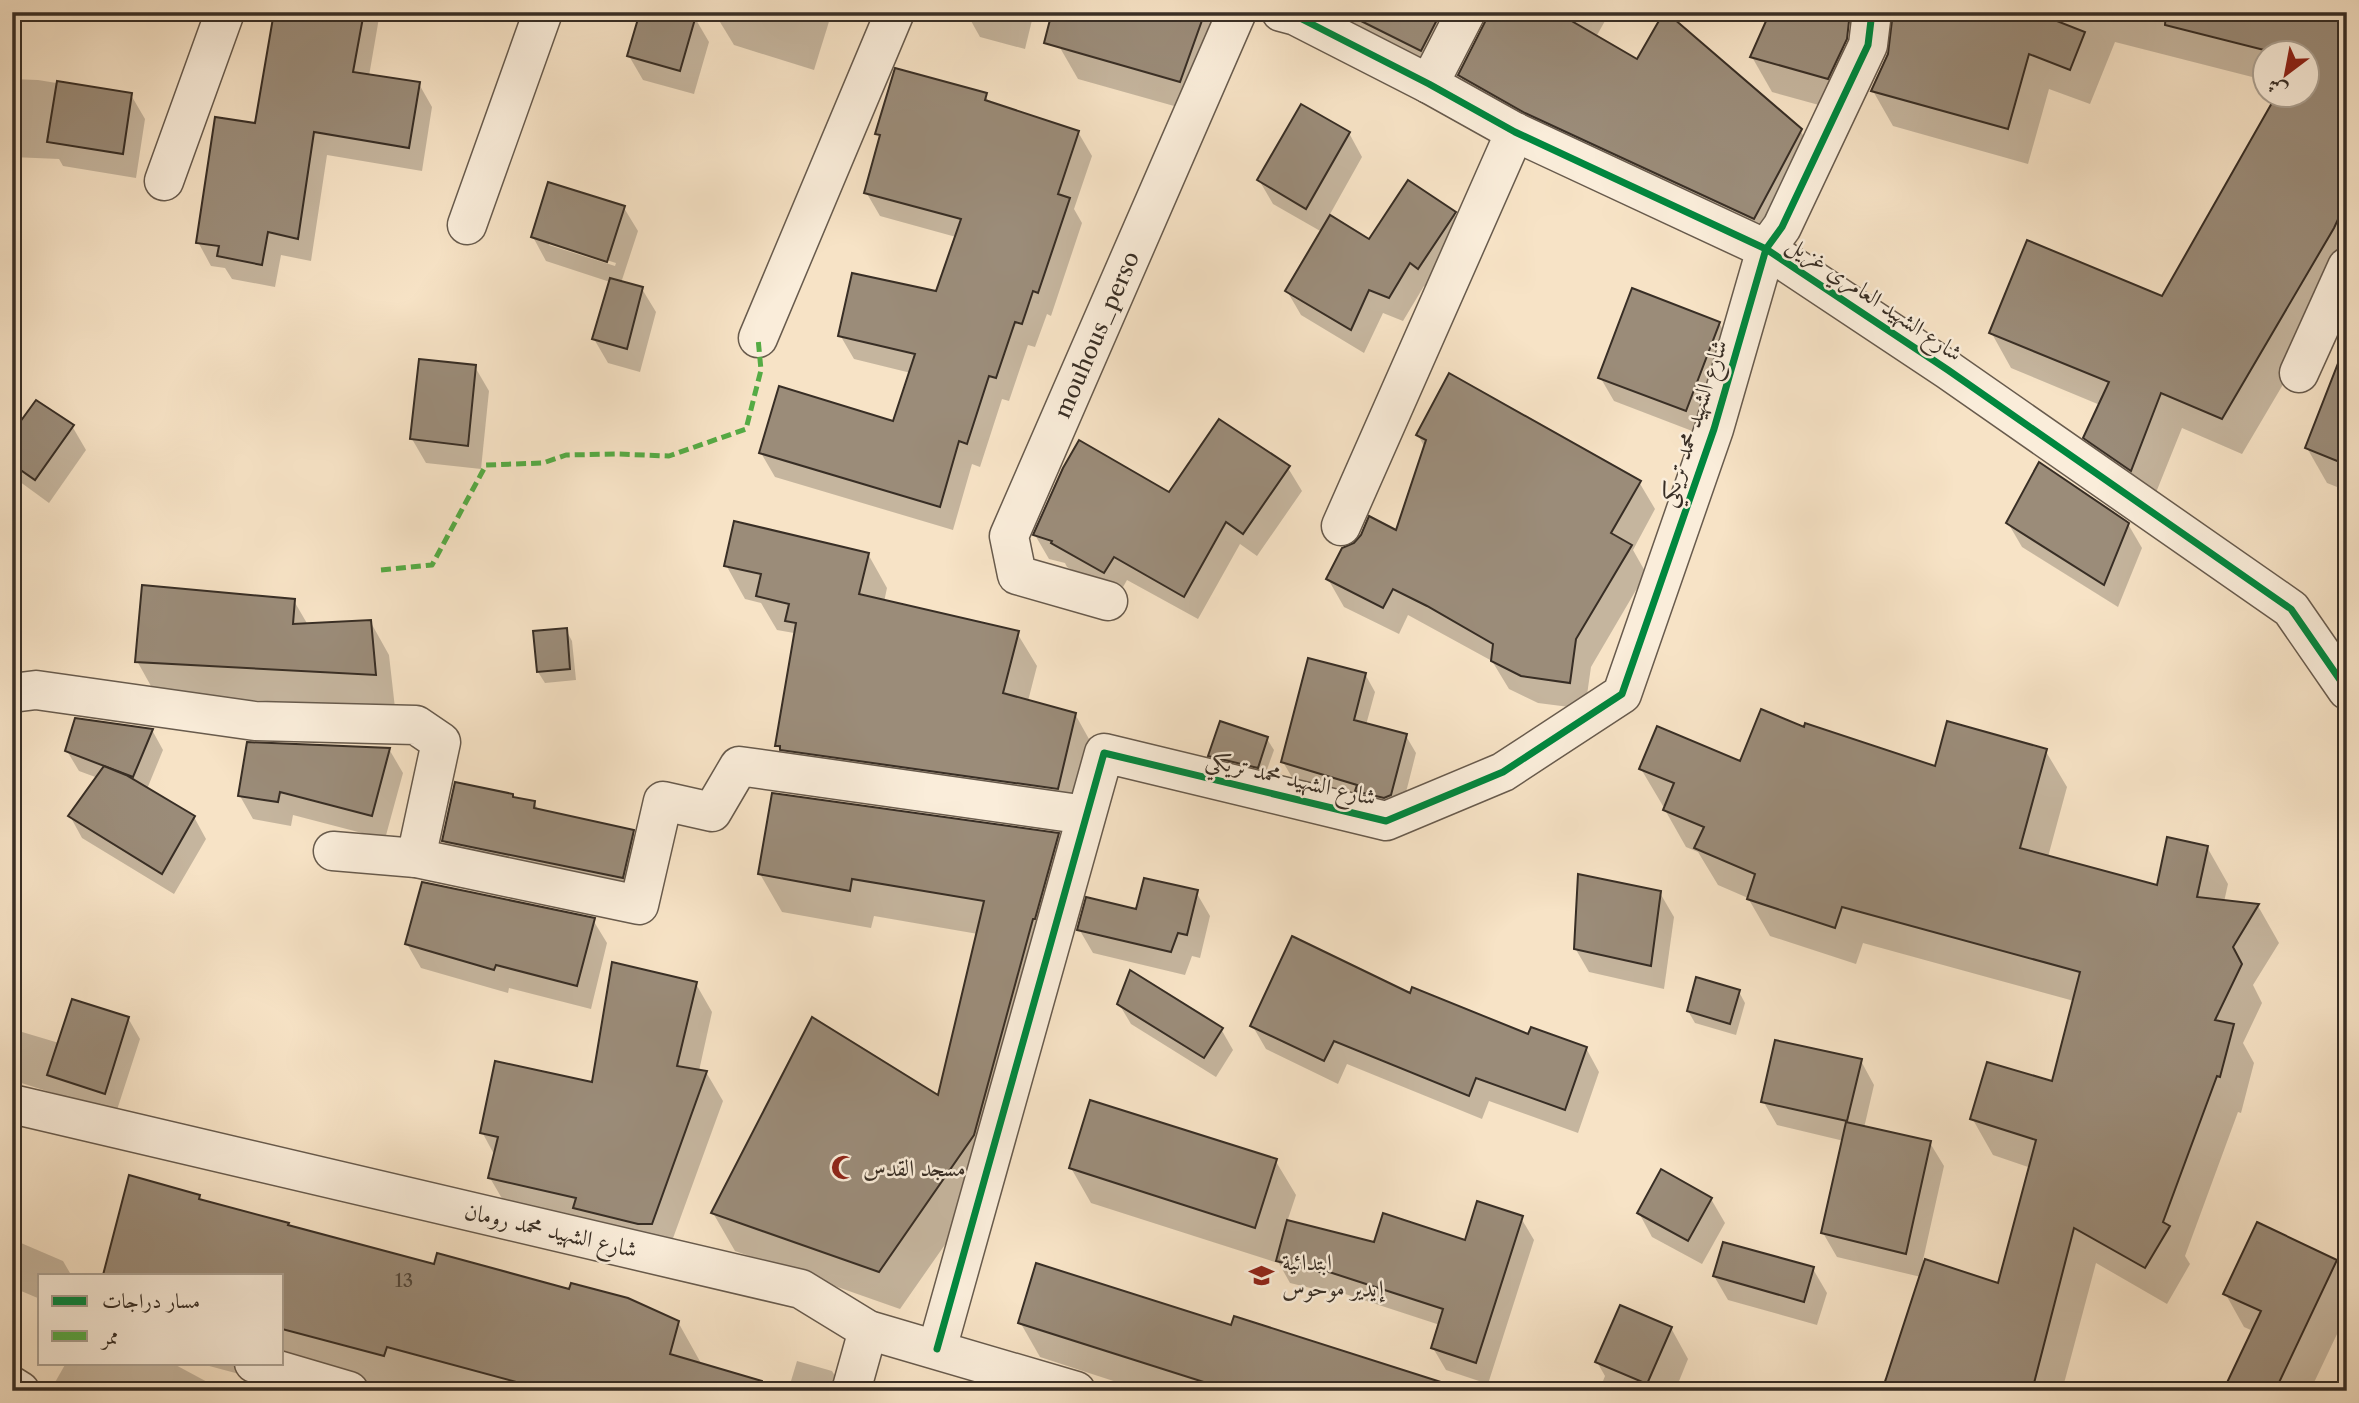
<svg xmlns="http://www.w3.org/2000/svg" width="2359" height="1403" viewBox="0 0 2359 1403" font-family="'Libre Caslon Text',Amiri,serif">
<rect width="100%" height="100%" fill="#f7e3c6"/>
<filter id="stains"><feTurbulence type="fractalNoise" baseFrequency=".00286" numOctaves="4"/><feColorMatrix values="0 0 0 0 .2 0 0 0 0 .09 0 0 0 0 .02 0 0 0 .5 -.17"/></filter>
<radialGradient id="worn" r=".72"><stop offset=".6" stop-color="#630" stop-opacity="0"/><stop offset="1" stop-color="#630" stop-opacity=".3"/></radialGradient>
<!-- shadow -->
<g fill="#0003" fill-rule="evenodd">
<path d="M 276,12 L 380,12 L 369,76 L 419,84 L 432,107 L 422,171 L 327,155 L 311,261 L 281,255 L 275,287 L 232,279 L 225,268 L 211,266 L 198,242 L 256,125 Z"/>
<path d="M 723,12 L 832,12 L 814,70 L 734,45 L 720,22 Z"/>
<path d="M 966,12 L 1034,12 L 1025,49 L 980,37 Z"/>
<path d="M 1071,12 L 1235,12 L 1199,113 L 1078,79 L 1059,46 Z"/>
<path d="M 1323,12 L 1610,12 L 1596,37 L 1637,61 L 1800,130 L 1819,163 L 1773,251 L 1479,108 L 1460,75 L 1487,23 L 1472,26 L 1440,82 Z"/>
<path d="M 1898,12 L 2347,12 L 2347,276 L 2242,454 L 2182,428 L 2151,505 L 2106,473 L 2085,437 L 2100,405 L 2011,368 L 1991,332 L 2163,298 L 2306,94 L 2306,52 L 2264,52 L 2264,80 L 2115,42 L 2090,104 L 2049,89 L 2028,164 L 1893,126 L 1873,91 L 1890,54 Z"/>
<path d="M 695,18 L 709,42 L 694,94 L 643,80 L 629,56 Z"/>
<path d="M 1843,46 L 1863,80 L 1848,113 L 1772,92 L 1752,57 Z"/>
<path d="M 12,79 L 38,80 L 131,95 L 145,119 L 136,178 L 63,166 L 59,159 L 12,157 Z"/>
<path d="M 985,95 L 990,104 L 1078,132 L 1092,156 L 1074,209 L 1082,223 L 1051,316 L 1047,314 L 1035,347 L 1028,345 L 1009,401 L 1002,399 L 980,467 L 972,464 L 953,530 L 775,477 L 761,453 L 894,424 L 911,373 L 854,359 L 840,335 L 937,293 L 956,237 L 880,216 L 866,192 L 881,139 L 877,133 Z"/>
<path d="M 1349,133 L 1362,157 L 1329,216 L 1369,241 L 1454,213 L 1468,237 L 1432,291 L 1424,286 L 1403,321 L 1383,313 L 1364,353 L 1301,315 L 1287,291 L 1322,232 L 1273,204 L 1259,180 Z"/>
<path d="M 624,208 L 638,231 L 621,283 L 642,289 L 656,312 L 640,372 L 608,363 L 594,339 L 610,282 L 546,261 L 533,237 ZM 549,242 L 616,263 L 615,266 L 549,245 Z"/>
<path d="M 1719,323 L 1733,347 L 1700,434 L 1614,401 L 1600,377 Z"/>
<path d="M 475,367 L 489,391 L 481,469 L 426,463 L 412,439 Z"/>
<path d="M 2347,401 L 2347,491 L 2327,483 L 2307,448 Z"/>
<path d="M 72,426 L 86,450 L 49,503 L 12,476 L 12,436 Z"/>
<path d="M 1418,435 L 1639,482 L 1655,509 L 1633,550 L 1646,573 L 1591,667 L 1585,709 L 1538,703 L 1509,689 L 1492,661 L 1408,615 L 1399,634 L 1344,607 L 1328,579 L 1397,532 L 1425,448 Z"/>
<path d="M 1288,468 L 1302,491 L 1257,556 L 1240,544 L 1198,619 L 1127,580 L 1118,596 L 1067,567 L 1065,563 L 1049,559 L 1035,535 L 1170,494 Z"/>
<path d="M 2008,523 L 2128,524 L 2142,548 L 2118,607 L 2022,547 Z"/>
<path d="M 868,554 L 887,588 L 884,602 L 1017,633 L 1037,666 L 1028,701 L 1075,714 L 1094,748 L 1076,822 L 796,779 L 777,745 L 796,636 L 794,633 L 777,630 L 761,603 L 745,599 L 726,565 Z"/>
<path d="M 294,601 L 308,625 L 370,621 L 389,655 L 395,708 L 156,695 L 137,661 Z"/>
<path d="M 566,630 L 572,641 L 576,680 L 545,683 L 538,672 L 534,632 Z"/>
<path d="M 1365,674 L 1375,692 L 1366,725 L 1406,736 L 1416,753 L 1401,812 L 1293,779 L 1283,762 Z"/>
<path d="M 152,730 L 163,750 L 147,789 L 194,817 L 206,839 L 174,894 L 82,838 L 70,816 L 98,778 L 79,771 L 67,751 Z"/>
<path d="M 1805,730 L 1936,768 L 2045,750 L 2067,787 L 2048,857 L 2158,887 L 2207,847 L 2228,884 L 2224,902 L 2258,906 L 2279,943 L 2253,985 L 2262,1003 L 2243,1043 L 2254,1063 L 2241,1113 L 2238,1112 L 2185,1256 L 2190,1264 L 2167,1304 L 2096,1263 L 2062,1391 L 1881,1391 L 1885,1378 L 1888,1379 L 1921,1277 L 1837,1257 L 1823,1233 L 1844,1141 L 1777,1125 L 1763,1101 L 1861,1061 L 1874,1085 L 1864,1128 L 1930,1143 L 1944,1166 L 1923,1260 L 2000,1285 L 2031,1168 L 1993,1155 L 1972,1118 L 2053,1083 L 2074,1001 L 1863,943 L 1856,964 L 1770,936 L 1748,898 L 1718,885 L 1698,852 L 1686,847 L 1665,810 L 1666,807 L 1663,806 L 1641,769 L 1741,763 Z"/>
<path d="M 1267,739 L 1274,750 L 1264,778 L 1217,767 L 1210,755 Z"/>
<path d="M 389,749 L 403,773 L 385,839 L 293,815 L 291,826 L 253,819 L 240,796 Z"/>
<path d="M 512,795 L 514,799 L 534,802 L 539,811 L 633,832 L 646,856 L 636,901 L 458,865 L 444,841 Z"/>
<path d="M 1058,835 L 1079,873 L 995,1173 L 900,1309 L 735,1251 L 713,1213 L 940,1097 L 978,934 L 874,916 L 871,928 L 782,912 L 760,874 Z"/>
<path d="M 1196,892 L 1210,916 L 1200,958 L 1192,956 L 1185,975 L 1093,953 L 1079,929 Z"/>
<path d="M 1660,893 L 1674,917 L 1664,989 L 1589,972 L 1575,948 Z"/>
<path d="M 593,920 L 607,943 L 591,1009 L 509,988 L 508,993 L 421,968 L 407,944 Z"/>
<path d="M 696,984 L 712,1012 L 699,1071 L 706,1072 L 723,1101 L 668,1252 L 507,1207 L 490,1178 L 495,1156 L 482,1132 L 593,1084 Z"/>
<path d="M 1739,992 L 1745,1003 L 1736,1035 L 1695,1023 L 1688,1011 Z"/>
<path d="M 1411,995 L 1530,1037 L 1586,1048 L 1599,1072 L 1578,1133 L 1489,1101 L 1482,1119 L 1347,1064 L 1338,1084 L 1266,1049 L 1252,1025 Z"/>
<path d="M 1119,1004 L 1221,1029 L 1233,1050 L 1216,1077 L 1131,1024 Z"/>
<path d="M 128,1018 L 140,1039 L 116,1113 L 12,1080 L 12,1029 L 59,1043 Z"/>
<path d="M 1275,1160 L 1296,1195 L 1287,1222 L 1375,1244 L 1466,1242 L 1521,1218 L 1534,1240 L 1488,1384 L 1446,1370 L 1433,1348 L 1440,1325 L 1336,1291 L 1335,1294 L 1290,1283 L 1276,1258 L 1275,1262 L 1091,1203 L 1071,1168 Z"/>
<path d="M 130,1178 L 199,1196 L 202,1201 L 288,1224 L 289,1227 L 435,1266 L 678,1322 L 702,1365 L 788,1391 L 797,1361 L 832,1371 L 844,1391 L 302,1391 L 198,1363 L 282,1363 L 282,1275 L 104,1275 Z"/>
<path d="M 1711,1199 L 1725,1223 L 1702,1264 L 1652,1237 L 1639,1213 Z"/>
<path d="M 21,1243 L 63,1261 L 70,1273 L 69,1275 L 40,1275 L 40,1299 L 14,1288 L 19,1296 L 12,1313 L 12,1264 Z"/>
<path d="M 2336,1262 L 2347,1280 L 2347,1313 L 2310,1391 L 2208,1391 L 2210,1383 L 2226,1388 L 2253,1331 L 2244,1327 L 2225,1293 Z"/>
<path d="M 1813,1269 L 1827,1293 L 1817,1325 L 1728,1300 L 1714,1276 Z"/>
<path d="M 1020,1322 L 1232,1327 L 1437,1391 L 1144,1391 L 1040,1357 Z"/>
<path d="M 1671,1328 L 1688,1359 L 1675,1391 L 1599,1391 L 1605,1376 L 1597,1362 Z"/>
<path d="M 66,1363 L 172,1363 L 224,1391 L 50,1391 Z"/>
</g>
<!-- building -->
<g fill="#9b8c79" stroke="#382e25" stroke-width="2">
<path d="M 274,12 L 364,12 L 353,72 L 420,82 L 409,148 L 314,132 L 298,239 L 268,232 L 262,265 L 217,256 L 219,246 L 196,243 L 215,117 L 255,123 Z"/>
<path d="M 640,12 L 697,12 L 680,71 L 627,56 Z"/>
<path d="M 1052,12 L 1205,12 L 1180,82 L 1044,43 Z"/>
<path d="M 1343,12 L 1441,12 L 1421,51 Z"/>
<path d="M 1488,12 L 1556,12 L 1637,59 L 1664,12 L 1666,12 L 1802,129 L 1754,219 L 1525,113 L 1458,75 L 1485,22 Z"/>
<path d="M 1770,12 L 1850,12 L 1847,39 L 1828,79 L 1750,57 Z"/>
<path d="M 1893,12 L 2034,12 L 2085,32 L 2070,70 L 2029,54 L 2008,129 L 1871,91 L 1888,54 Z"/>
<path d="M 2166,12 L 2347,12 L 2347,200 L 2334,228 L 2222,419 L 2161,393 L 2131,471 L 2083,438 L 2109,382 L 1989,333 L 2027,240 L 2162,296 L 2277,94 L 2306,94 L 2306,52 L 2272,52 L 2165,25 Z"/>
<path d="M 895,68 L 987,93 L 985,100 L 1079,131 L 1058,194 L 1070,198 L 1038,293 L 1033,291 L 1022,324 L 1015,322 L 996,378 L 989,376 L 967,444 L 959,441 L 940,507 L 759,453 L 779,386 L 893,421 L 915,354 L 838,336 L 852,273 L 936,291 L 961,219 L 864,193 L 880,135 L 875,134 Z"/>
<path d="M 57,81 L 132,93 L 123,154 L 47,142 Z"/>
<path d="M 1301,104 L 1350,132 L 1306,209 L 1257,180 Z"/>
<path d="M 1408,180 L 1456,212 L 1418,269 L 1410,263 L 1389,298 L 1369,290 L 1351,330 L 1285,291 L 1330,215 L 1369,239 Z"/>
<path d="M 548,182 L 625,206 L 607,262 L 531,237 Z"/>
<path d="M 610,278 L 643,287 L 627,349 L 592,339 Z"/>
<path d="M 1632,288 L 1720,322 L 1686,411 L 1598,378 Z"/>
<path d="M 2344,348 L 2347,349 L 2347,465 L 2305,448 Z"/>
<path d="M 419,359 L 476,365 L 468,446 L 410,439 Z"/>
<path d="M 1449,373 L 1641,481 L 1611,533 L 1632,545 L 1576,639 L 1570,683 L 1521,676 L 1491,661 L 1493,644 L 1427,606 L 1393,589 L 1383,608 L 1326,579 L 1342,548 L 1354,543 L 1361,535 L 1369,516 L 1396,530 L 1426,440 L 1416,435 Z"/>
<path d="M 36,400 L 74,425 L 35,480 L 12,464 L 12,433 Z"/>
<path d="M 1219,419 L 1290,466 L 1243,534 L 1226,522 L 1184,597 L 1114,557 L 1104,573 L 1051,543 L 1052,541 L 1033,535 L 1063,468 L 1079,440 L 1169,492 Z"/>
<path d="M 2039,462 L 2129,523 L 2104,585 L 2006,523 Z"/>
<path d="M 734,521 L 869,553 L 859,594 L 1019,631 L 1003,693 L 1076,713 L 1058,789 L 780,750 L 780,746 L 775,746 L 796,623 L 785,621 L 789,604 L 756,596 L 761,574 L 724,566 Z"/>
<path d="M 142,585 L 295,599 L 293,624 L 371,620 L 376,675 L 135,662 Z"/>
<path d="M 567,628 L 570,669 L 537,672 L 533,631 Z"/>
<path d="M 1308,658 L 1366,673 L 1354,720 L 1407,734 L 1391,795 L 1384,798 L 1355,791 L 1357,785 L 1281,762 Z"/>
<path d="M 1761,709 L 1804,727 L 1805,723 L 1935,766 L 1947,721 L 2047,749 L 2020,848 L 2157,885 L 2167,837 L 2208,846 L 2197,897 L 2259,904 L 2233,947 L 2242,964 L 2215,1020 L 2234,1024 L 2220,1077 L 2217,1076 L 2163,1222 L 2170,1226 L 2145,1268 L 2074,1228 L 2032,1391 L 1882,1391 L 1925,1259 L 1998,1283 L 2036,1140 L 1970,1119 L 1987,1062 L 2052,1081 L 2080,972 L 1842,907 L 1835,928 L 1747,899 L 1755,874 L 1694,848 L 1704,827 L 1663,810 L 1674,783 L 1639,769 L 1657,726 L 1740,761 Z"/>
<path d="M 75,718 L 153,729 L 133,777 L 65,751 Z"/>
<path d="M 1220,721 L 1268,737 L 1258,768 L 1208,756 Z"/>
<path d="M 247,742 L 390,748 L 372,816 L 280,792 L 278,802 L 238,796 Z"/>
<path d="M 104,766 L 126,775 L 195,816 L 162,874 L 68,816 Z"/>
<path d="M 455,782 L 513,794 L 513,797 L 535,801 L 534,808 L 634,830 L 623,878 L 442,841 Z"/>
<path d="M 772,793 L 1059,833 L 1035,919 L 1033,919 L 974,1135 L 879,1272 L 711,1213 L 812,1017 L 938,1095 L 984,901 L 852,879 L 850,891 L 758,874 Z"/>
<path d="M 1578,874 L 1661,891 L 1651,966 L 1574,949 Z"/>
<path d="M 1144,878 L 1198,890 L 1187,935 L 1178,933 L 1171,952 L 1077,930 L 1086,897 L 1136,909 Z"/>
<path d="M 422,882 L 595,918 L 577,986 L 496,965 L 494,970 L 405,944 Z"/>
<path d="M 1292,936 L 1410,993 L 1412,987 L 1528,1034 L 1531,1027 L 1587,1047 L 1565,1110 L 1476,1078 L 1469,1096 L 1334,1041 L 1324,1061 L 1250,1026 Z"/>
<path d="M 612,962 L 697,982 L 677,1066 L 707,1071 L 652,1224 L 638,1224 L 573,1208 L 576,1198 L 488,1178 L 498,1137 L 480,1133 L 495,1061 L 592,1082 Z"/>
<path d="M 1130,970 L 1223,1028 L 1204,1058 L 1117,1004 Z"/>
<path d="M 1696,977 L 1740,990 L 1730,1024 L 1687,1011 Z"/>
<path d="M 72,999 L 129,1017 L 105,1094 L 47,1075 Z"/>
<path d="M 1775,1040 L 1862,1059 L 1847,1121 L 1761,1102 Z"/>
<path d="M 1090,1100 L 1277,1159 L 1255,1228 L 1069,1168 Z"/>
<path d="M 1846,1122 L 1931,1141 L 1906,1254 L 1821,1233 Z"/>
<path d="M 1661,1169 L 1712,1198 L 1688,1241 L 1637,1213 Z"/>
<path d="M 129,1175 L 200,1195 L 199,1199 L 289,1223 L 288,1225 L 434,1264 L 437,1253 L 569,1289 L 571,1283 L 628,1298 L 679,1321 L 670,1354 L 762,1381 L 761,1391 L 550,1391 L 387,1347 L 384,1356 L 282,1329 L 282,1275 L 103,1275 Z"/>
<path d="M 1477,1201 L 1523,1216 L 1476,1363 L 1431,1348 L 1443,1309 L 1323,1270 L 1323,1273 L 1276,1261 L 1287,1220 L 1374,1242 L 1383,1213 L 1465,1240 Z"/>
<path d="M 2257,1222 L 2337,1260 L 2275,1391 L 2223,1391 L 2261,1311 L 2223,1294 Z"/>
<path d="M 1723,1242 L 1814,1267 L 1804,1302 L 1713,1276 Z"/>
<path d="M 1036,1263 L 1231,1325 L 1234,1316 L 1444,1383 L 1443,1391 L 1232,1391 L 1018,1323 Z"/>
<path d="M 1620,1305 L 1672,1327 L 1647,1384 L 1595,1362 Z"/>
</g>
<g fill="none" stroke-linecap="round" stroke-linejoin="round">
<defs>
<g id="minor">
<path d="M 1281,12 L 1296,16 L 1429,84 L 1515,132 L 1766,249 L 1948,370 L 2291,609 L 2347,690"/>
<path d="M 1429,84 L 1466,12"/>
<path d="M 164,181 L 225,12"/>
<path d="M 467,225 L 543,12"/>
<path d="M 758,338 L 895,12"/>
<path d="M 2299,373 L 2347,267"/>
<path d="M 1341,526 L 1515,132"/>
<path id="s1" d="M 1108,601 L 1017,575 L 1009,536 L 1237,12"/>
<path d="M 12,693 L 36,690 L 255,721 L 416,725 L 441,742 L 416,858"/>
<path d="M 333,851 L 416,858 L 639,905 L 663,801 L 712,812 L 739,766 L 1086,815"/>
<path d="M 12,1104 L 801,1289 L 868,1330 L 1076,1391"/>
<path d="M 937,1349 L 1104,753 L 1386,821 L 1503,772 L 1622,694 L 1714,429 L 1766,249 L 1782,227 L 1868,45 L 1872,12"/>
<path d="M 254,1363 L 349,1391"/>
<path d="M 12,1386 L 20,1391"/>
<path d="M 851,1391 L 868,1330"/>
</g>
</defs>
<!-- minor casing -->
<use href="#minor" stroke="#685b4d" stroke-width="41"/>
<!-- minor -->
<use href="#minor" stroke="#faedda" stroke-width="38"/>
<!-- quiet -->
<path stroke="#55ab44" stroke-width="5" stroke-dasharray="10 5" stroke-linecap="butt" d="M 381,570 L 432,565 L 486,465 L 543,463 L 566,455 L 619,454 L 669,456 L 746,429 L 761,370 L 758,338"/>
<defs>
<g id="cycleway">
<path d="M 1281,12 L 1296,16 L 1429,84 L 1515,132 L 1766,249 L 1948,370 L 2291,609 L 2347,690"/>
<path d="M 937,1349 L 1104,753 L 1386,821 L 1503,772 L 1622,694 L 1714,429 L 1766,249 L 1782,227 L 1868,45 L 1872,12"/>
</g>
</defs>
<!-- cycleway casing -->
<use href="#cycleway" stroke="#faedda" stroke-width="11"/>
<!-- cycleway -->
<use href="#cycleway" stroke="#00873e" stroke-width="7"/>
</g>
<!-- icons -->
<defs>
<symbol id="mosque-bare" viewBox="-9 -9 18 18"><path d="M3.5-4.9A6 6 0 1 0 3.5 4.9A5 5 0 1 1 3.5-4.9Z" fill="#8f2418" stroke="#faedda" stroke-width="2.5" paint-order="stroke"/></symbol>
<symbol id="school-bare" viewBox="-9 -9 18 18"><path d="M0-5L7-2L0 1L-7-2ZM-4 1L0 2.5L4 1V4Q0 6-4 4Z" fill="#8f2418" stroke="#faedda" stroke-width="2.5" paint-order="stroke"/></symbol>
</defs>
<g fill-rule="evenodd">
<use href="#mosque-bare" x="826" y="1150" width="35" height="35"/>
<use href="#school-bare" x="1244" y="1258" width="35" height="35"/>
</g>
<g text-anchor="middle" stroke-width="5" stroke-linejoin="round" paint-order="stroke">
<!-- number labels -->
<g font-size="19" fill="#51463a">
<text x="404" y="1287">13</text>
</g>
<!-- street labels -->
<g font-size="23" fill="#382e25" stroke="#faedda">
<text transform="translate(1875 298) rotate(34)" y="8">شارع الشهيد العامري غزيل</text>
<text dy="8" stroke="none"><textPath href="#s1" startOffset="354">mouhous_perso</textPath></text>
<text transform="translate(1693 423) rotate(-72)" y="8">شارع الشهيد محمد تريكي</text>
<text transform="translate(1291 778) rotate(13)" y="8">شارع الشهيد محمد تريكي</text>
<text transform="translate(551 1230) rotate(13)" y="8">شارع الشهيد محمد رومان</text>
</g>
<!-- poi labels -->
<g font-size="23" fill="#382e25" stroke="#faedda" text-anchor="start">
<text x="863" y="1176">مسجد القدس</text>
<text x="1282" y="1270">ابتدائية<tspan x="1282" dy="26">إيدير موحوس</tspan></text>
</g>
</g>
<!-- margin -->
<rect width="2359" height="1403" fill="none" stroke="#f7e3c6" stroke-width="42"/>
<rect x="14" y="14" width="2331" height="1375" fill="none" stroke="#382e25" stroke-width="3.5"/>
<rect x="21" y="21" width="2317" height="1361" fill="none" stroke="#382e25" stroke-width="2"/>
<!-- legend -->
<rect x="38" y="1274" width="245" height="91" fill="#faedda" stroke="#aca192" stroke-width="2"/>
<rect x="52" y="1296" width="35" height="10" fill="#00873e" stroke="#aca192" stroke-width="2"/>
<text x="102" y="1308" font-size="21" fill="#382e25">مسار دراجات</text>
<rect x="52" y="1331" width="35" height="10" fill="#55ab44" stroke="#aca192" stroke-width="2"/>
<text x="102" y="1344" font-size="21" fill="#382e25">ممر</text>
<!-- north arrow -->
<g transform="translate(2286 74) rotate(212)"><circle r="33" fill="#faedda" stroke="#aca192" stroke-width="2"/>
<path d="M0-5L12 26L0 18L-12 26Z" fill="#8f2418"/>
<text y="-10" font-size="19" font-weight="bold" text-anchor="middle" fill="#382e25">ش</text>
</g>
<rect width="100%" height="100%" filter="url(#stains)"/>
<rect width="100%" height="100%" fill="url(#worn)"/>
</svg>
